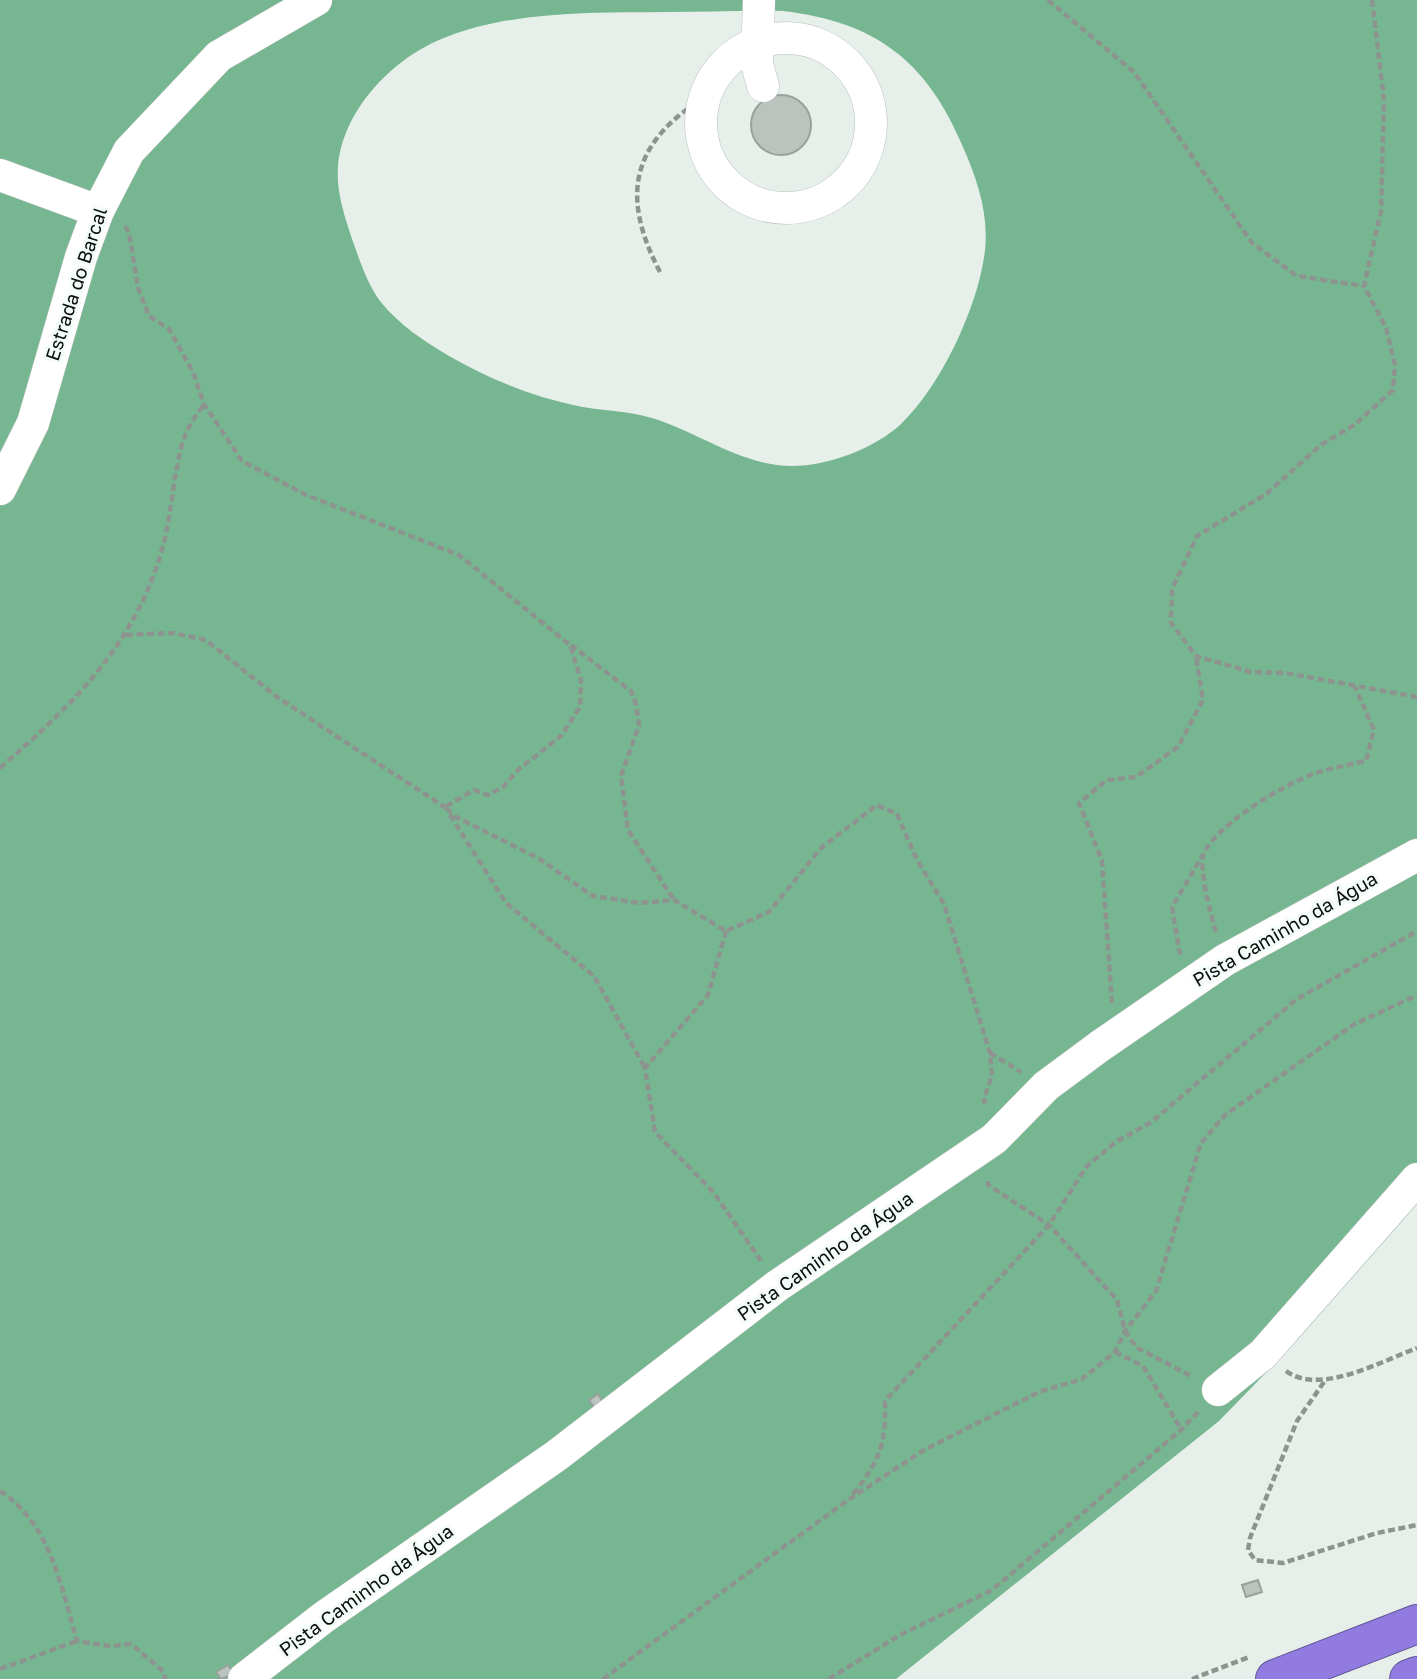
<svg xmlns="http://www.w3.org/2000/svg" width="1417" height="1679" viewBox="0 0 1417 1679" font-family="'Golos Text',sans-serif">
<rect width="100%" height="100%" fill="#e6efe9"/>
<!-- forest -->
<path fill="#76b792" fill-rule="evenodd" d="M 0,0 L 1417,0 L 1417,1204 L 1291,1347 L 1219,1421 L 896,1679 L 0,1679 ZM 783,11 C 876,22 927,61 963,147 C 977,179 989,214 985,250 C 979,305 941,386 901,424 C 872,451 816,471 777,465 C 732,459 695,431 652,418 C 626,410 599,411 573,405 C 531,396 487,378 449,356 C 424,341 399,325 380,301 C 366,282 359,258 351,236 C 344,214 336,191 338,167 C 342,112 390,61 439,40 C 510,10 592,13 667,12 C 706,12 744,10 783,11 Z"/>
<!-- building -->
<g fill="#bac3bd" stroke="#98a19c" stroke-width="2">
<circle cx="781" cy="125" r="30"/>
<path d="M 598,1394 L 604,1404 L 596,1410 L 589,1400 Z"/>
<path d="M 1258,1580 L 1262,1592 L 1246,1597 L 1242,1585 Z"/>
<path d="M 228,1665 L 234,1674 L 221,1679 L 216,1672 Z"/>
</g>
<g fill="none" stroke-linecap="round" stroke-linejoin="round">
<defs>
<g id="minor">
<path d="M 759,0 L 757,64 L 763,86"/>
<circle cx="786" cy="123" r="85"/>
<path d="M 0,175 L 98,211"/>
<path d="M 0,489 L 33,423 L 81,257 L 98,211 L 129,151 L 219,56 L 316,0"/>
<path d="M 1218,1390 L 1263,1354 L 1417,1179"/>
<path d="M 244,1679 L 324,1617 L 556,1456 L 777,1286 L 994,1139 L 1046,1086 L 1100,1046 L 1225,960 L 1417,855"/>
</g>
<g id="highway">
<path d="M 1275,1679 L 1417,1624"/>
<path d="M 1409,1679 L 1417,1676"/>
</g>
</defs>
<!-- minor casing -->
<use href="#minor" stroke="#b8c1bc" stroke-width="33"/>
<!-- highway casing -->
<use href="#highway" stroke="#625596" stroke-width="40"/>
<!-- path -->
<g stroke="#8d948f" stroke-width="4.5" stroke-dasharray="7 3.5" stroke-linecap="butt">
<path d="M 1048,0 L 1134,72 L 1252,243 L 1297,276 L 1364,286"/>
<path d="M 1372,0 L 1384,100 L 1381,211 L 1364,286 L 1386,328 L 1395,365 L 1393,390 L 1354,425 L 1321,445 L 1266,494 L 1197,536 L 1172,589 L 1171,623 L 1196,656 L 1251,672 L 1286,673 L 1417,697"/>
<path d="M 125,226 L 129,233 L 138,288 L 149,316 L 169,329 L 193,372 L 204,404 L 242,461 L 306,495 L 459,555 L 570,645 L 581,680 L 580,707 L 562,735 L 518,770 L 503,787 L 488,795 L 474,790 L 445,807 L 454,816 L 538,858 L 593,896 L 640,903 L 674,900 L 726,931 L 769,912 L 822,847 L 877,805 L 897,814 L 917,860 L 944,904 L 990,1053 L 992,1076 L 984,1098 L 985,1104"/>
<path d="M 660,272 C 627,209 625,156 686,110 L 700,111"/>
<path d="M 126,635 L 173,633 L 206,640 L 277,697 L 446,808"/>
<path d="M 571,645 L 631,691 L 636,704 L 639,725 L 621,776 L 628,830 L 674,900"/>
<path d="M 0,768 C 75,703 139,640 164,542 C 172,512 175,456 187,431 C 191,422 198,413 204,404"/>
<path d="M 450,815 L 506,903 L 594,976 L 645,1068"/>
<path d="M 726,931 L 708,995 L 645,1068 L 655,1132 L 714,1193 L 761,1261"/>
<path d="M 1216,932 C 1211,917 1198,866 1204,853 C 1218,824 1283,785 1313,774 C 1330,768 1348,765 1366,761 L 1374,730 L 1355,687"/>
<path d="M 1180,955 L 1172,907 L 1203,855"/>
<path d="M 1112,1003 L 1102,861 L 1079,803 L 1107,780 L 1136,777 L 1178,747 L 1203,700 L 1196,656"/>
<path d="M 990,1053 L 1021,1072"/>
<path d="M 988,1181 L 988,1185 L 1049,1225 L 1117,1300 L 1125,1331 L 1136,1347 L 1191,1376"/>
<path d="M 1115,1352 L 1143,1366 L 1181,1429"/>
<path d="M 1286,1371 C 1320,1396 1382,1361 1417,1348"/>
<path d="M 1324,1382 L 1297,1421 L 1250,1538 L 1248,1550 L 1255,1560 L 1283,1563 L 1377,1533 L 1417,1525"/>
<path d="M 0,1491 C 51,1524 61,1587 77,1641 L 110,1646 L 131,1644 L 164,1672 L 165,1679"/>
<path d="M 853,1494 C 880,1461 886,1444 885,1401 L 1049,1225 L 1087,1166 L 1117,1141 L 1150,1123 L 1297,999 L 1417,931"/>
<path d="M 0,1669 L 77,1641"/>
<path d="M 603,1679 L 848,1500 L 924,1450 L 1039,1392 L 1082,1379 L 1115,1352 L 1125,1331 L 1156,1291 L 1201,1143 L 1225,1115 L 1353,1025 L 1417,995"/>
<path d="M 829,1679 L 900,1635 L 992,1590 L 1181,1430 L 1200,1410"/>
<path d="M 1192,1679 L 1249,1657"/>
</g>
<!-- minor -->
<use href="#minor" stroke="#fff" stroke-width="32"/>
<!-- highway -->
<use href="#highway" stroke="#917be1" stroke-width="38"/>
</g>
<g text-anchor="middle" stroke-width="6" stroke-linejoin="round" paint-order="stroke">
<!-- street labels -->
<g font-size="19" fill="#0b0e0c" stroke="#f3fcf6">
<text transform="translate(76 284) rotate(-72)" y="7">Estrada do Barcal</text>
<text transform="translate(1285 929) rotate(-30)" y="7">Pista Caminho da Água</text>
<text transform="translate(825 1256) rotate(-35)" y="7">Pista Caminho da Água</text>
<text transform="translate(366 1590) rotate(-36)" y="7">Pista Caminho da Água</text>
</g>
</g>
</svg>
